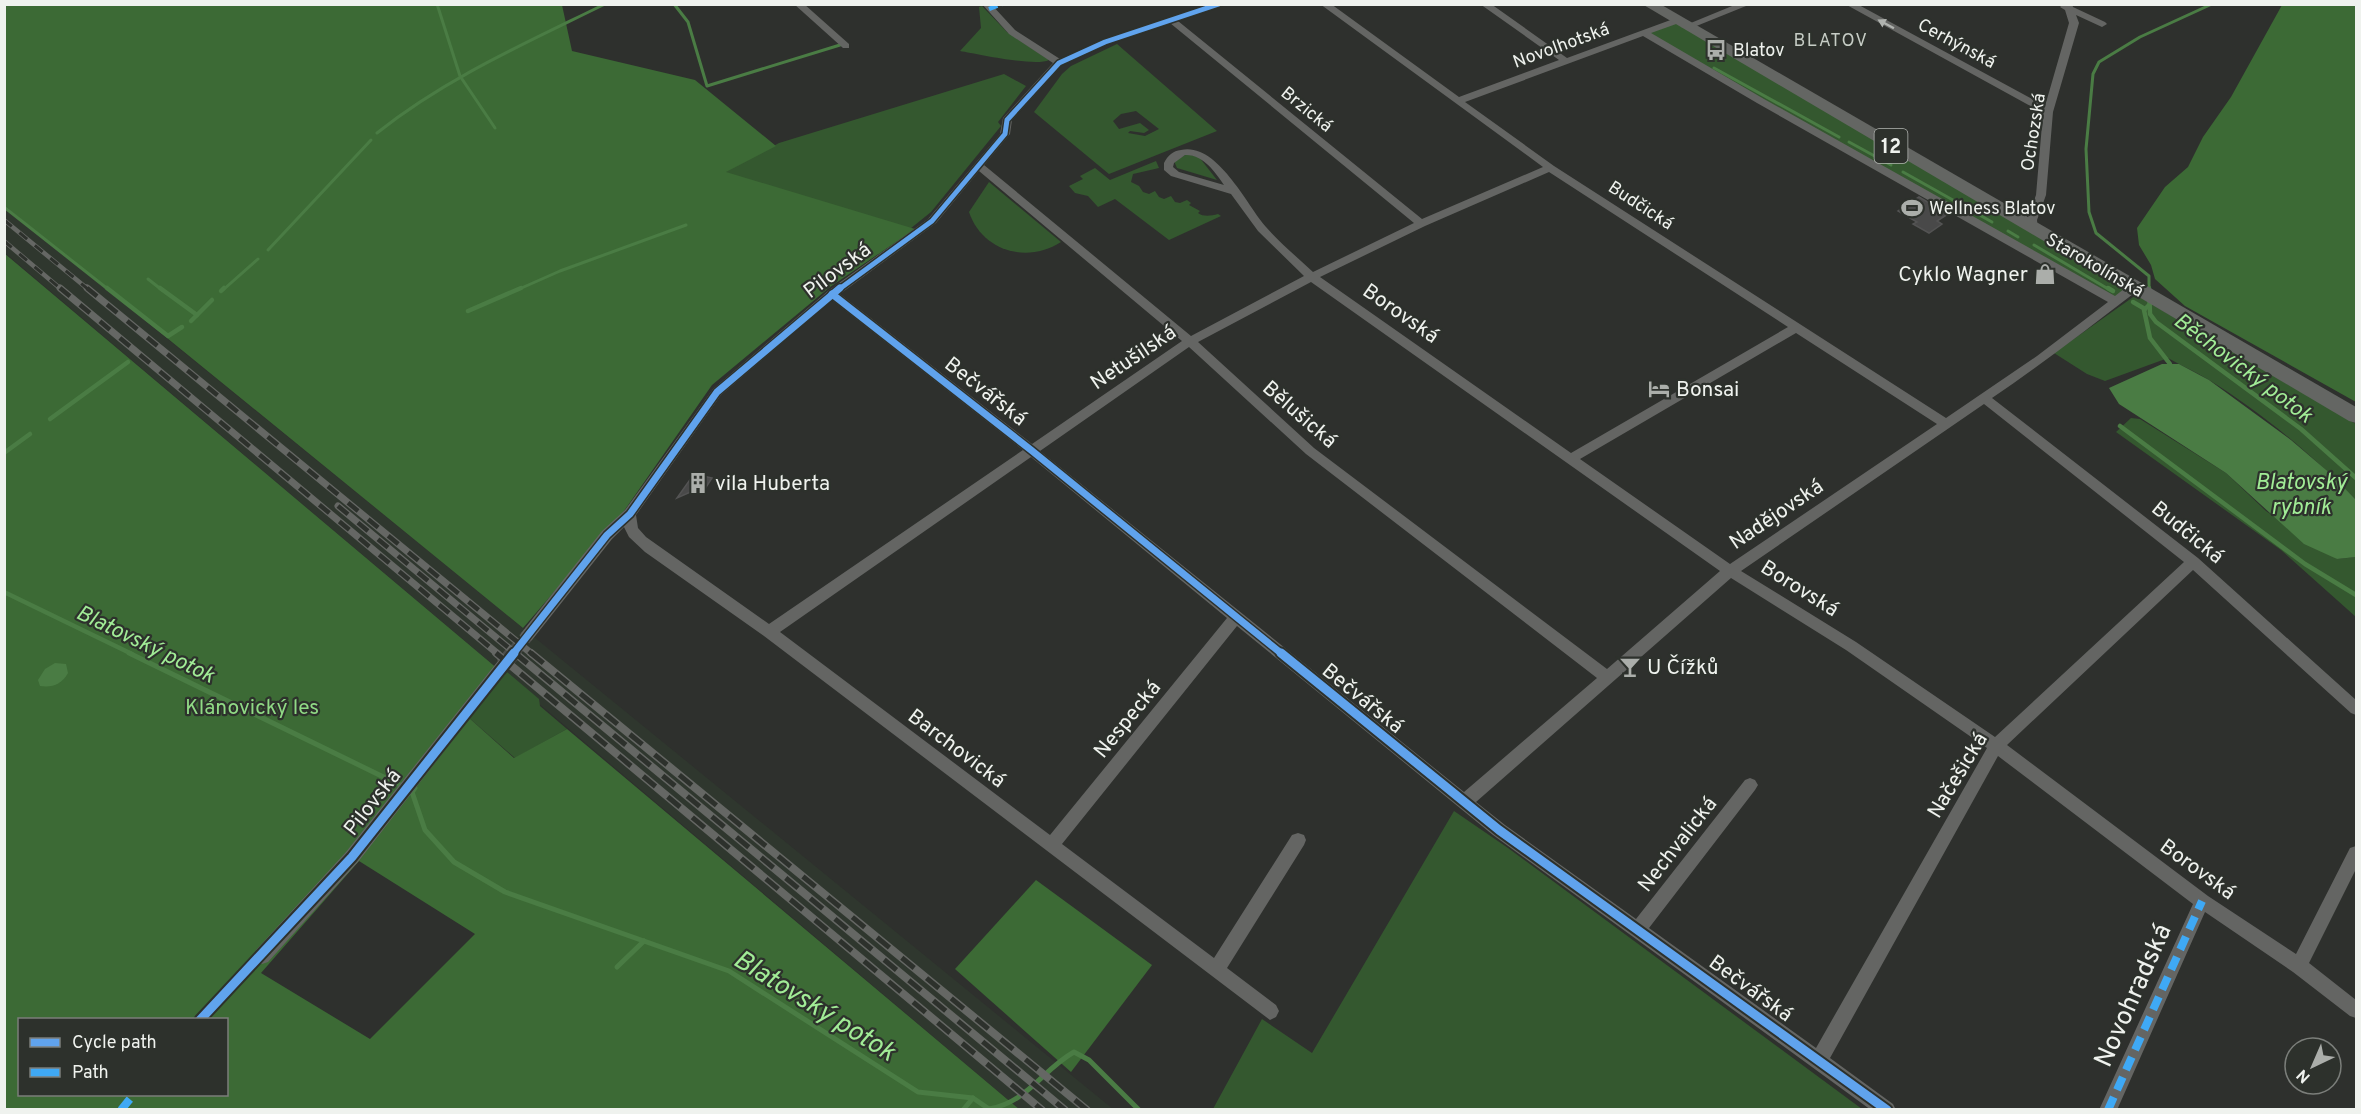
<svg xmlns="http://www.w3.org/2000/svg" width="2361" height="1114" viewBox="0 0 2361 1114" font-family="Overpass,sans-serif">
<rect width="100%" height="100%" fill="#2e302d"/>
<!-- built -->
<path fill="#2f372e" d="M 4,206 L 523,628 L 1113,1109 L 1019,1109 L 5,253 Z"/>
<!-- green -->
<g fill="#34582f" fill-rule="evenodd">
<path d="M 982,6 L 1007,32 L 1049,60 C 1035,67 978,54 960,51 L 981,28 L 979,7 Z"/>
<path d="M 1676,21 L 2133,288 L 2117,302 L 1643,32 Z"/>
<path d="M 1117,44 L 1217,131 L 1109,174 L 1034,112 L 1062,74 L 1071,66 ZM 1136,111 L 1159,129 L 1145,136 L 1128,133 L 1130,131 L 1144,133 L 1149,130 L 1140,123 L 1119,129 L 1113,121 L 1121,114 Z"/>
<path d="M 1004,74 L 1026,86 L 998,122 L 1001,126 L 931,212 L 879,254 L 725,172 L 779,143 Z"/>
<path d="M 1187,154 L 1199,157 L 1217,180 L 1177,168 L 1174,161 Z"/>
<path d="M 1156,161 L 1159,168 L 1133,174 L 1131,182 L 1139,186 L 1143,192 L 1149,194 L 1155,191 L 1159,197 L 1164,199 L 1171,196 L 1175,202 L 1180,203 L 1187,200 L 1191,203 L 1189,205 L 1200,211 L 1198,213 C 1203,217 1211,216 1218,214 L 1221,216 L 1169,240 L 1115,199 L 1098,207 L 1088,196 L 1075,193 L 1069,186 L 1083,179 L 1080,176 L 1095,168 L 1110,180 Z"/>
<path d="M 989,182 L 1061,242 C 1027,264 982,251 969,212 Z"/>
<path d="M 2136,295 L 2356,424 L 2356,500 C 2314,456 2261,412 2209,380 C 2196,372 2182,366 2168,358 L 2105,381 L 2087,374 L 2054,353 Z"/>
<path d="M 2131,418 L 2140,419 L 2226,473 L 2266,511 L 2337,559 L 2356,557 L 2356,617 L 2281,550 L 2116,432 Z"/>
<path d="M 507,672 L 539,699 L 540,706 L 567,729 L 515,758 L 468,717 Z"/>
<path d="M 1454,811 L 1508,848 L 1862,1109 L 1213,1109 L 1262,1019 L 1312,1053 Z"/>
</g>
<!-- forest -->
<g fill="#3c6a35" fill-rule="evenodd">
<path d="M 4,5 L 562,5 L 572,51 L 695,80 L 776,146 L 726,172 L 915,229 L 830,287 L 712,385 L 624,511 L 523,628 L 5,206 Z"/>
<path d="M 2282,5 L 2356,5 L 2356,402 L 2185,306 L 2155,279 L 2151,265 L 2139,245 L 2137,228 L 2165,187 L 2188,167 L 2203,137 L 2231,97 Z"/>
<path d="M 4,253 L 505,675 L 468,717 L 514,758 L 567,729 L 1019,1109 L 5,1109 ZM 359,861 L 475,934 L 370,1039 L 261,973 ZM 20,1020 L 226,1020 L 226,1094 L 20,1094 Z"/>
<path d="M 1036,880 L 1152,965 L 1071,1072 L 955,969 Z"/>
</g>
<!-- water -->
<g fill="#4a7c44">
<path d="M 2162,364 L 2179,364 L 2209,380 L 2291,440 L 2332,475 L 2356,500 L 2356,557 L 2337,559 L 2304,544 L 2226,473 L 2119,404 L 2109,388 Z"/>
<path d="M 55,663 L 66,664 L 68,673 C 62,684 52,688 40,686 L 38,680 L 45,669 Z"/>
</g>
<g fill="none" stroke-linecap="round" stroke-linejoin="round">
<!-- stream-far2 -->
<g stroke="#4a7c44" stroke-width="3">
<path d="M 437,4 L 460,76 L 495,128"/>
<path d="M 674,4 L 688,22 L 707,86 L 840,45"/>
<path d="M 1714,68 L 1839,137"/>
<path d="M 377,133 C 446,78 526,43 605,4"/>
<path d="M 1849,142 L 1891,165"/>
<path d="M 1903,172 L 1992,222"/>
<path d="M 4,207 L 109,290"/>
<path d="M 2008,231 L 2018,237"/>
<path d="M 2034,245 L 2110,290"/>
<path d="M 268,250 L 371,140"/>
<path d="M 148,279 L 162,290"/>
<path d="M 223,290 L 258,259"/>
<path d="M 517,290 L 560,271 L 686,225"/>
<path d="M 2149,290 L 2149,276 L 2096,233 L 2089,212 L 2086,149 L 2093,74 L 2099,62 L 2140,37 L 2212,4"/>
</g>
<!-- stream-far1 -->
<g stroke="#4a7c44" stroke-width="4.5">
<path d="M 107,288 L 168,336 L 182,327"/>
<path d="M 160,288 L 197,315"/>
<path d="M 2108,288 L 2113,291"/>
<path d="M 2149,288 L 2150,314 L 2156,322 L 2301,429 L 2356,478"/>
<path d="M 221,291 L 224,288"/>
<path d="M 2133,302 L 2145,309"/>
<path d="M 2150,304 L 2144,310 L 2150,338 L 2170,364"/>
<path d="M 468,311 L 521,288"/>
<path d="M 191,321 L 212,300"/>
<path d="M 50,419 L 128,362"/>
<path d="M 2120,426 L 2305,564 L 2356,595"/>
<path d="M 4,453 L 30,434"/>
<path d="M 4,592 L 132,654"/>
</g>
<!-- stream -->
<g stroke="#4a7c44" stroke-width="5">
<path d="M 129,653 L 402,786"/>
<path d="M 415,788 L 412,792 L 425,830 L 454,862 L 505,892 L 729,971 L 918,1092 L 973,1098 L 989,1109 C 1028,1102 1042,1070 1074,1052 L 1089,1060 L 1139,1110"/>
<path d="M 617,967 L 644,941"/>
<path d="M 963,1110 L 973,1098"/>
</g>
</g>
<!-- building -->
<g fill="#494949" stroke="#535353" stroke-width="1.5">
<path d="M 1919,197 L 1948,214 L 1937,221 L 1942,224 L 1929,233 L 1913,224 L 1917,222 L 1898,211 Z"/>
<path d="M 694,474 L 712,478 L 703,492 L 695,490 L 677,498 Z"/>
</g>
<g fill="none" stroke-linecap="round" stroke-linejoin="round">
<!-- street-tunnel-far1 -->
<path stroke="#4b4d4a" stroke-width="13" stroke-dasharray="13 6" stroke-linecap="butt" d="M 512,654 L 527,636"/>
<!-- street-tunnel -->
<path stroke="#4b4d4a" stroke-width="16" stroke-dasharray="16 8" stroke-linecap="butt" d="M 503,665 L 513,653"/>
<!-- street -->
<g fill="#646563" fill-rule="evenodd">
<path d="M 794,4 L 804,4 L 849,44 L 849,48 L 843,48 Z"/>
<path d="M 982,4 L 991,4 L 1015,30 L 1060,59 L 1102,40 L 1209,4 L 1223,4 L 1178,21 L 1422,219 L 1543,167 L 1320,4 L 1331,4 L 1459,97 L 1559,60 L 1480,4 L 1491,4 L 1567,58 L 1676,18 L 1679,19 L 1679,23 L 1651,33 L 1764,99 L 2115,296 L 2129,285 L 2137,285 L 2137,291 C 2090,327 2042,364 1992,398 L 2198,558 L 2356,700 L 2356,715 L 2351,713 L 2193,570 L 2007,745 L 2208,896 L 2296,954 L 2350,848 L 2356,846 L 2356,869 L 2309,963 L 2356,1000 L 2356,1018 L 2350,1016 L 2293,972 L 2205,912 L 2117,1110 L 2099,1110 L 2193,904 L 1998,756 L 1830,1058 L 1893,1104 L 1896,1110 L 1871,1110 L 1493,835 L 1237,626 L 1062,844 L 1214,958 L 1292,835 L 1298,833 L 1304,835 L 1306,840 L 1304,845 L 1227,968 L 1276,1005 L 1279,1011 L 1276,1017 L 1270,1020 L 764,636 L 645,552 L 629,537 L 624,527 L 612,539 L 532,640 L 527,642 L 522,640 L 520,636 L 522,632 L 602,531 L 625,510 L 713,389 L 828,291 L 928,219 L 1000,134 L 1003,118 L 1053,63 L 1009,34 ZM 1170,23 L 1414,223 L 1313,272 C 1297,257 1280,243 1266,227 C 1246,204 1217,142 1181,150 C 1173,151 1168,155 1164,163 L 1164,170 L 1171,176 L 1231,194 L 1258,231 L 1304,276 L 1191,336 L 984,165 L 1010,134 L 1012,120 L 1062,65 L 1108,44 ZM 1643,36 L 1757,103 L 2108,302 L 2037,356 L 1946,418 L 1554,166 L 1465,102 ZM 1185,155 C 1203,154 1215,172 1224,185 L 1179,172 L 1173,167 L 1174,163 ZM 979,171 L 1182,341 L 1032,444 L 840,294 L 936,223 ZM 1549,172 L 1788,327 L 1571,453 L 1320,277 L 1425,226 ZM 1311,282 L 1720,571 L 1607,669 L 1314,448 L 1198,342 ZM 832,300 L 1023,450 L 769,624 L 646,537 L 638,528 L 636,515 L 721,395 ZM 1796,333 L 1937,424 L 1730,564 L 1580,459 ZM 1189,347 L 1306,454 L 1597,678 L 1464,792 L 1040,451 ZM 1984,404 L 2184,562 L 1995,737 L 1856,642 L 1741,571 ZM 1031,457 L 1227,618 L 1050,835 L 780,632 ZM 1731,578 L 1846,650 L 1987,748 L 1816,1048 L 1649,928 L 1755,790 L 1758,785 L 1755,780 L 1750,778 L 1745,780 L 1636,919 L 1505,825 L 1476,802 Z"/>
<path d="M 1737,4 L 1751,4 L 1689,29 L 1681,27 Z"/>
<path d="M 1845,4 L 1857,4 L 2045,106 L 2069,23 L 2065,10 L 2060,7 L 2062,5 L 2072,4 L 2073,7 L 2105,22 L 2107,24 L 2102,27 L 2076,15 L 2079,23 L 2053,112 L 2046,195 L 2037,220 L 2038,232 L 2030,232 L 2027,220 L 2036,195 L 2043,113 Z"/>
<path d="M 503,659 L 508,661 L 510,665 L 508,669 L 358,862 L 268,962 L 262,964 L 256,962 L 254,956 L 256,950 L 346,852 L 498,661 Z"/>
</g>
<!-- primary -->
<path fill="#646663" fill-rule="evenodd" d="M 1642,4 L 1660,4 L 2356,407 L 2356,423 L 2349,421 Z"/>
<defs>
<g id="rail-far2">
<path d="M 4,220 L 89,290"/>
<path d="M 4,241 L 62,290"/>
</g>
<g id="rail-far1">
<path d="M 60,288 L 498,654"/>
<path d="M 87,288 L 532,654"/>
<path d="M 338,506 L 516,654"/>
</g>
<g id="rail">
<path d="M 496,653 L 1042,1110"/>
<path d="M 515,653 L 1065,1110"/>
<path d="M 531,653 L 1087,1110"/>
</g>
</defs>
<!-- rail-far2 casing -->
<use href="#rail-far2" stroke="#656764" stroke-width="4.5"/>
<!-- rail-far1 casing -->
<use href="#rail-far1" stroke="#656764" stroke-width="7"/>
<!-- rail casing -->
<use href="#rail" stroke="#656764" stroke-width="8"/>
<!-- rail-far2 -->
<use href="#rail-far2" stroke="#2d312c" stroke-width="3" stroke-dasharray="10" stroke-linecap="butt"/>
<!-- rail-far1 -->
<use href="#rail-far1" stroke="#2d312c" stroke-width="4.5" stroke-dasharray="13" stroke-linecap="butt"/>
<!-- rail -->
<use href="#rail" stroke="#2d312c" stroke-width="5" stroke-dasharray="16" stroke-linecap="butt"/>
<!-- quiet-far1 -->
<path stroke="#3fa9f5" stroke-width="4.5" stroke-dasharray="9 4.5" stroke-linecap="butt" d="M 989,9 L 1002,4"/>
<!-- quiet -->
<g stroke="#3fa9f5" stroke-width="8" stroke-dasharray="14 8" stroke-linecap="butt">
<path d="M 121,1110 L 134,1094"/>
<path d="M 2108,1110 L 2202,901"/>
</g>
<defs>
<path id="cycleway-far2" d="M 838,290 L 932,221 L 1005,134 L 1007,120 L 1059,63 L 1105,42 L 1219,4"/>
<g id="cycleway-far1">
<path d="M 832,294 L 1031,450 L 1282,654"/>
<path d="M 513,654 L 607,535 L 630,514 L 717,392 L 840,288"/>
</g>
<g id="cycleway">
<path d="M 1281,653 L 1499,830 L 1887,1110"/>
<path d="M 200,1020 L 352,857 L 514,653"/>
</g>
</defs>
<!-- cycleway-far2 casing -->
<use href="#cycleway-far2" stroke="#2d312c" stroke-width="8"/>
<!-- cycleway-far1 casing -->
<use href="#cycleway-far1" stroke="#2d312c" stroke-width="10"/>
<!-- cycleway casing -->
<use href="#cycleway" stroke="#2d312c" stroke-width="13"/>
<!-- cycleway-far2 -->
<use href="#cycleway-far2" stroke="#60a3ed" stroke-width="5"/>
<!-- cycleway-far1 -->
<use href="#cycleway-far1" stroke="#60a3ed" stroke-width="7"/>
<!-- cycleway -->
<use href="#cycleway" stroke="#60a3ed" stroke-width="9"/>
</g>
<!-- one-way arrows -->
<defs><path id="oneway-solid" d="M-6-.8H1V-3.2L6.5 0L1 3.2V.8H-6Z" transform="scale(1.5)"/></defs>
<use fill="#b0b3af" href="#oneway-solid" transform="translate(1886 24) rotate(-152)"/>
<!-- icons -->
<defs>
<symbol id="bus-bare" viewBox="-9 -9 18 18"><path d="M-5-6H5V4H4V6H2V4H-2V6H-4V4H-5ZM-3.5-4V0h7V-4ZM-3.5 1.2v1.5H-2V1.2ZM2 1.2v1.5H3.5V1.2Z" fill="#abaeaa" stroke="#2d312c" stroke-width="2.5" paint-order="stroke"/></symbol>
<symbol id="stadium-bare" viewBox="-9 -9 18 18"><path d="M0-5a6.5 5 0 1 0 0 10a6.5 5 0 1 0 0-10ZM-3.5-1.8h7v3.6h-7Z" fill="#abaeaa" stroke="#2d312c" stroke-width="2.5" paint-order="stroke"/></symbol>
<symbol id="shop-bare" viewBox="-9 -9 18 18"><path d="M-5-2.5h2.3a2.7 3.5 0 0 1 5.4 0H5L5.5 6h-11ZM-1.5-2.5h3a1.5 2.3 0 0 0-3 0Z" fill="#abaeaa" stroke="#2d312c" stroke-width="2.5" paint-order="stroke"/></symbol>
<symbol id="hotel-bare" viewBox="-9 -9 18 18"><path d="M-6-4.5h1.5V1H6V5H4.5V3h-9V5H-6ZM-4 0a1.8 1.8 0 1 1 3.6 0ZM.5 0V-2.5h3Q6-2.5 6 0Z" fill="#abaeaa" stroke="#2d312c" stroke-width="2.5" paint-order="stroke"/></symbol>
<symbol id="building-bare" viewBox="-9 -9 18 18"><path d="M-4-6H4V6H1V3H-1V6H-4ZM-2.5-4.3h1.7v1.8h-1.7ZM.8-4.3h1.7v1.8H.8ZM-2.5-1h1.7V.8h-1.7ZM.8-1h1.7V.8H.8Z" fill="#abaeaa" stroke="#2d312c" stroke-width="2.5" paint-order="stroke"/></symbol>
<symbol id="bar-bare" viewBox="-9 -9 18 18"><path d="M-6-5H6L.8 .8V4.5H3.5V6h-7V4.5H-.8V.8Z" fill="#abaeaa" stroke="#2d312c" stroke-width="2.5" paint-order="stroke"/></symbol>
</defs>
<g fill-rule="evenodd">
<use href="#bus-bare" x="1701" y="35" width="30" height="30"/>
<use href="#stadium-bare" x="1897" y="193" width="30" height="30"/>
<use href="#shop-bare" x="2030" y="259" width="30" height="30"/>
<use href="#hotel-bare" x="1644" y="374" width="30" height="30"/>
<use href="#building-bare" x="683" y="468" width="30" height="30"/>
<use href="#bar-bare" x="1615" y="652" width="30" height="30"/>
</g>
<g text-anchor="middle" stroke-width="4.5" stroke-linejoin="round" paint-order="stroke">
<!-- far-neighbourhood labels -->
<g font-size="18" letter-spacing="1.5" fill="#c7cdc6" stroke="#2d312c">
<text x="1831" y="46">BLATOV</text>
</g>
<!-- far-street labels -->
<g font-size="18" fill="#eff2ee" stroke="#2d312c">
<text transform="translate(1957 43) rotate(28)" y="6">Cerhýnská</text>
<text transform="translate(1561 45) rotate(-20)" y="6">Novolhotská</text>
<text transform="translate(1307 109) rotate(39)" y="6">Brzická</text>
<text transform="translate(2033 132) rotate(-81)" y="6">Ochozská</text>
<text transform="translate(1641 205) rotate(33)" y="6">Budčická</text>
<text transform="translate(2095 265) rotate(30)" y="6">Starokolínská</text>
</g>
<!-- far-poi labels -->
<g font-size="18" fill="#eff2ee" stroke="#2d312c" text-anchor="start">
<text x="1733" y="56">Blatov</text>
<text x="1929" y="214">Wellness Blatov</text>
</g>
<!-- shield labels -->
<rect fill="#2d312c" stroke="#b5b8b4" stroke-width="1.5" x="1874.5" y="129" width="33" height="34" rx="4.5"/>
<g font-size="20" font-weight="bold" fill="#eff2ee">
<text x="1891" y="153">12</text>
</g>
<!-- street labels -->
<g font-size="21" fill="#eff2ee" stroke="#2d312c">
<text transform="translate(837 270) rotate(-37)" y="7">Pilovská</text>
<text transform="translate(1401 313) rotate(35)" y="7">Borovská</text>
<text transform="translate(1133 357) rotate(-34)" y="7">Netušilská</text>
<text transform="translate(986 391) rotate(38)" y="7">Bečvářská</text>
<text transform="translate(1300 414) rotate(41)" y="7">Bělušická</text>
<text transform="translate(1776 514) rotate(-34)" y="7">Nadějovská</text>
<text transform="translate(2188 532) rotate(39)" y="7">Budčická</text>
<text transform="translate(1800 588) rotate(32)" y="7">Borovská</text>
<text transform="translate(1363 698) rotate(39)" y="7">Bečvářská</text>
<text transform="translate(1127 719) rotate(-51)" y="7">Nespecká</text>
<text transform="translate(957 748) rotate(37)" y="7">Barchovická</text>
<text transform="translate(1957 775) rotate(-59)" y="7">Načešická</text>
<text transform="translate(372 802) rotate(-52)" y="7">Pilovská</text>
<text transform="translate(1677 844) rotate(-52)" y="7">Nechvalická</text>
<text transform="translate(2198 869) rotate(36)" y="7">Borovská</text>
<text transform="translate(1751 988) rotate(36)" y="7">Bečvářská</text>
</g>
<!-- poi labels -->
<g font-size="21" fill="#eff2ee" stroke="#2d312c" text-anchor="start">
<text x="2028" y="281" text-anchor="end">Cyklo Wagner</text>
<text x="1676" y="396">Bonsai</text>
<text x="715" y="490">vila Huberta</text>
<text x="1647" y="674">U Čížků</text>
</g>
<!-- park labels -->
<g font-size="21" fill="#90da85" stroke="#2d312c">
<text x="252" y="714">Klánovický les</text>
</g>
<!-- water labels -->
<g font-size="22" font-style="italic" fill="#a1ec96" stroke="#2d312c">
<text transform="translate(2244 367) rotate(37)" y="8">Běchovický potok</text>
<text x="2301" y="489">Blatovský<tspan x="2301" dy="25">rybník</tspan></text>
<text transform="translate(146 643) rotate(26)" y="8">Blatovský potok</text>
</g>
<!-- near-street labels -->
<g font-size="26" fill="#eff2ee" stroke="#2d312c">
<text transform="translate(2132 995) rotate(-66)" y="9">Novohradská</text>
</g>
<!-- near-water labels -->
<g font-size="27" font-style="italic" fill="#a1ec96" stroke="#2d312c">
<text transform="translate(815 1005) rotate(32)" y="9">Blatovský potok</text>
</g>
</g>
<!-- border -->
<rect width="2361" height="1114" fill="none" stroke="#eff2ee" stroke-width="12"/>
<!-- legend -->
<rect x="18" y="1018" width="210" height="78" fill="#2d312c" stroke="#7b7e7a" stroke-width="1.5"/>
<rect x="30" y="1038" width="30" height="9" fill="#60a3ed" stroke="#7b7e7a" stroke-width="1.5"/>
<text x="72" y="1048" font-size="18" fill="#eff2ee">Cycle path</text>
<rect x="30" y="1068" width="30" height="9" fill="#3fa9f5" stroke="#7b7e7a" stroke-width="1.5"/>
<text x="72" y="1078" font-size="18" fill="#eff2ee">Path</text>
<!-- north arrow -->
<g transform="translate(2313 1066) rotate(224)"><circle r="28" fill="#2d312c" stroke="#7b7e7a" stroke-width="1.5"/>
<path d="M0-4.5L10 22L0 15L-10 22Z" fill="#abaeaa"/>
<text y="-9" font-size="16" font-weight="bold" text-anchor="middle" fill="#eff2ee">N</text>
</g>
</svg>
